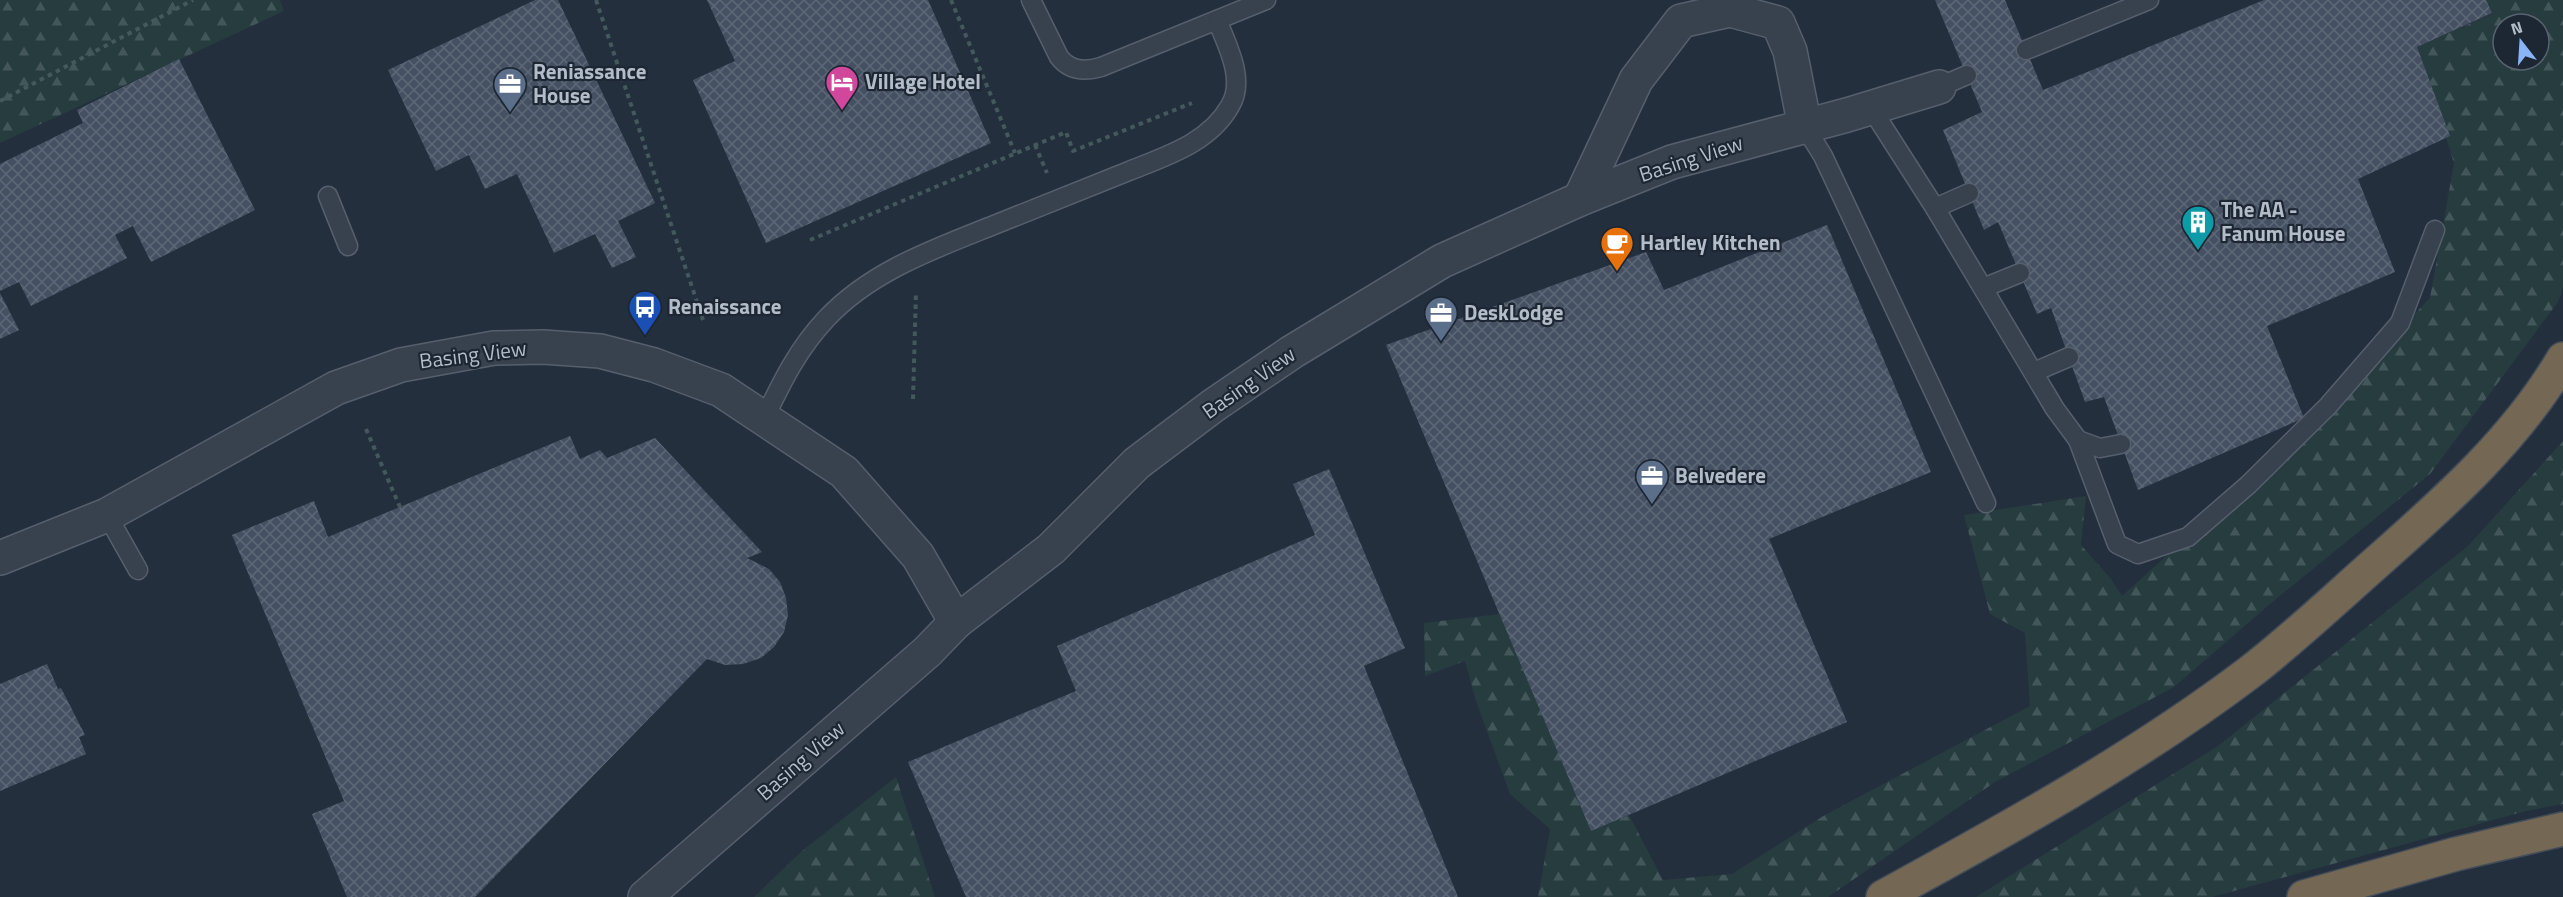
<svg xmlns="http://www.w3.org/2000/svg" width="2563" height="897" viewBox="0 0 2563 897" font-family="'Titillium Web',sans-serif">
<defs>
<pattern id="forest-firs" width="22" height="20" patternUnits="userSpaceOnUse" patternTransform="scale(1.5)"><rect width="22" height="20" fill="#263c3f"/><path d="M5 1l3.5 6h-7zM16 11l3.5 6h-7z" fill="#435659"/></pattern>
<pattern id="building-cross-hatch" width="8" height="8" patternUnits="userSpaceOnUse" patternTransform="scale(1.5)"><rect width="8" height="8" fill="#455162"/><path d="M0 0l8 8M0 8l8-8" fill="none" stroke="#5d6877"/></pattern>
</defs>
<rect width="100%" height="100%" fill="#242f3e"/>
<!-- forest -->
<g fill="url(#forest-firs)" fill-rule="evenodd">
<path d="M 0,0 L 280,0 L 284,11 L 0,143 Z"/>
<path d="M 2486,0 L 2563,0 L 2563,287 L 2558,302 L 2430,474 L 2277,598 L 2174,687 L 1995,782 L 1828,897 L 1538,897 L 1550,829 L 1510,794 L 1476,701 L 1465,661 L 1425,676 L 1424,623 L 1500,614 L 1591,831 L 1629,815 L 1663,880 L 1732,874 L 1825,815 L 2030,706 L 2025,633 L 1990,614 L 1964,515 L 2086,496 L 2081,545 L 2111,579 L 2122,596 L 2287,447 L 2430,298 L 2454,163 L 2417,47 L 2492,14 ZM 2503,24 L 2539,24 L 2539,60 L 2503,60 Z"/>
<path d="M 2563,441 L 2563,804 L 2526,811 L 2212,897 L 1976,897 L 2218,746 L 2468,546 Z"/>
<path d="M 896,777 L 935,897 L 754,897 L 802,851 Z"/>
</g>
<!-- building -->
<g fill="url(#building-cross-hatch)">
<path d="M 535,0 L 558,0 L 655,203 L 618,221 L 636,257 L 612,268 L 595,234 L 554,253 L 517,174 L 485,189 L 469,155 L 436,171 L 388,70 Z"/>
<path d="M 707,0 L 928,0 L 991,143 L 766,243 L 693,80 L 735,61 Z"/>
<path d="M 1935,0 L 2005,0 L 2043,90 L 2264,0 L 2486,0 L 2492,13 L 2417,47 L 2450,136 L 2358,179 L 2395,272 L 2267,326 L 2304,418 L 2138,490 L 2104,397 L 2085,402 L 2051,308 L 2037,314 L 1998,222 L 1984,230 L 1943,130 L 1982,112 Z"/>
<path d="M 179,59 L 255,210 L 151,262 L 133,226 L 115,235 L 127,258 L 31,306 L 19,282 L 0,291 L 0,164 L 83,123 L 77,110 Z"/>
<path d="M 1827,225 L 1931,472 L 1769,539 L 1847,722 L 1591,831 L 1386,345 L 1646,252 L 1664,290 Z"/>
<path d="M 0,293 L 19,330 L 0,339 Z"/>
<path d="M 570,436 L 580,459 L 600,450 L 607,458 L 655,438 L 762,552 L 747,558 L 769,569 L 780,582 L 786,598 L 788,615 L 784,632 L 774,647 L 761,658 L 743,664 L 725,665 L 707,659 L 475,897 L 347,897 L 312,814 L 344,801 L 232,535 L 314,501 L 328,537 Z"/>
<path d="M 1329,469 L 1405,648 L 1364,666 L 1458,897 L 966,897 L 908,762 L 1076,691 L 1057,646 L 1315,535 L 1293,484 Z"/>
<path d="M 47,664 L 58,689 L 61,688 L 85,735 L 79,737 L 86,754 L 0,791 L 0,684 Z"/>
</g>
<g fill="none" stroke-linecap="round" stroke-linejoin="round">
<defs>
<g id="lane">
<path d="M 1031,0 L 1059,57 C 1070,71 1084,72 1101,67 L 1266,0"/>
<path d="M 2026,50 L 2149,0"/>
<path d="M 1939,87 L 1967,75"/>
<path d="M 1871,108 L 1935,208 L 2055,409 L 2078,440 L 2100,448 L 2121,444"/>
<path d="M 1805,127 L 1823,156 L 1986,503"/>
<path d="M 328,196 L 348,246"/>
<path d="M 1935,208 L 1969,193"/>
<path d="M 1983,288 L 2020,273"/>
<path d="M 2034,372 L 2069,357"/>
<path d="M 764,419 C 782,382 797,350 826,319 C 871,271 934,249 994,225 C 1039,207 1084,189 1129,171 C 1166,156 1209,143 1230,106 C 1246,80 1227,45 1217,20"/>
<path d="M 2078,440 L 2117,544 L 2138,554 L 2188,537 L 2248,485 L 2328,406 L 2400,323 L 2435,230"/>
<path d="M 107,515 L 138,570"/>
</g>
<g id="street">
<path d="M 1580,199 L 1636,80 L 1681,21 L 1730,10 L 1778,23 L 1790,51 L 1805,127"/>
<path d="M 0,558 L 107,515 L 336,388 L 401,365 L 494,348 L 543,347 L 600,351 L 654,365 L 721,390 L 844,472 L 918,556 L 956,622"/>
<path d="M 645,897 L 927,652 L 956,622 L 1051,549 L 1137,463 L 1214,405 L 1292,352 L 1442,261 L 1580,199 L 1672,162 L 1847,115 L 1939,87"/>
</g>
<g id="highway">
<path d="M 1883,897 C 2009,828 2135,759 2250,672 C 2294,638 2335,599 2377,562 C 2446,501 2516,439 2563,359"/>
<path d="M 2304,897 L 2456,854 L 2563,829"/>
</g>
</defs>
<!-- lane casing -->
<use href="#lane" stroke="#565f6c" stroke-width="21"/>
<!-- street casing -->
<use href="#street" stroke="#565f6c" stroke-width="36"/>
<!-- highway casing -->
<use href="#highway" stroke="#434c59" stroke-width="36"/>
<!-- path -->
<g stroke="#44595c" stroke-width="4" stroke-dasharray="4.5 4.5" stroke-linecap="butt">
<path d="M 596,0 L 703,320"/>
<path d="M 951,0 L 1015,153"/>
<path d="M 0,101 L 193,0"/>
<path d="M 1035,145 L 1047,173"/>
<path d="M 810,240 L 1066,132 L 1073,151 L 1192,103"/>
<path d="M 913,399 L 916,291"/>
<path d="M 366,429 L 400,507"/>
</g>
<!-- lane -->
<use href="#lane" stroke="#38414e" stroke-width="18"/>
<!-- street -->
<use href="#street" stroke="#38414e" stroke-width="33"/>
<!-- highway -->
<use href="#highway" stroke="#746855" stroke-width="33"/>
</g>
<!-- icons -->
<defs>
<symbol id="hotel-pin" viewBox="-11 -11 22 30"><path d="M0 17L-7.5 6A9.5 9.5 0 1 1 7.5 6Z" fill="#d1479c" stroke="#1d2633"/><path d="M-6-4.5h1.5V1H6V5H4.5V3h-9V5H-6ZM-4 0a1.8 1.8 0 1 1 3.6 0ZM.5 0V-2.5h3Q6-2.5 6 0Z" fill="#fff"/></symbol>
<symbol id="office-pin" viewBox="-11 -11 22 30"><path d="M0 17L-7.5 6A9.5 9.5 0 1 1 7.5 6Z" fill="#5c6f8a" stroke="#1d2633"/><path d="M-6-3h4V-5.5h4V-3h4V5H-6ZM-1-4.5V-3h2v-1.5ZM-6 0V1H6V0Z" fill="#fff"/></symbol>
<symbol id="building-pin" viewBox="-11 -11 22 30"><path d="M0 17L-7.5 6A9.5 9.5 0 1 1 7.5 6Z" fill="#0f9aa8" stroke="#1d2633"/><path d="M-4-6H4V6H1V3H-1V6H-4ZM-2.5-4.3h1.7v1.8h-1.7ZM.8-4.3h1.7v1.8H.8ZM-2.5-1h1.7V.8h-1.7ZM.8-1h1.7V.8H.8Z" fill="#fff"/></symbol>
<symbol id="cafe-pin" viewBox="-11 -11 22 30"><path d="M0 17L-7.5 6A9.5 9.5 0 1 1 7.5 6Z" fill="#e8710a" stroke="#1d2633"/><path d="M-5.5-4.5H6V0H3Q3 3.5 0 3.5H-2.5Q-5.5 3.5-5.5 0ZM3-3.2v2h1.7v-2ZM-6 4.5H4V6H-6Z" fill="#fff"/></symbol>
<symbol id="bus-pin" viewBox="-11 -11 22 30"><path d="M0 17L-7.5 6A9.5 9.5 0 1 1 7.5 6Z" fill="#1a4fb4" stroke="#1d2633"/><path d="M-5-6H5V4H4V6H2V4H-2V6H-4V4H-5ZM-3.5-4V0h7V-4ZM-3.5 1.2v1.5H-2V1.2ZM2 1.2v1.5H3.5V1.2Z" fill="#fff"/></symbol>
</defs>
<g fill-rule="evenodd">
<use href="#hotel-pin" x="823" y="63" width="38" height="52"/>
<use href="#office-pin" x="491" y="65" width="38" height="52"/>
<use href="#building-pin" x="2179" y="203" width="38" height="52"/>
<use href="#cafe-pin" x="1598" y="224" width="38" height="52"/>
<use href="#bus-pin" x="626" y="288" width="38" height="52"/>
<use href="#office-pin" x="1422" y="294" width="38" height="52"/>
<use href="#office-pin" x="1633" y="457" width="38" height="52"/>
</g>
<g text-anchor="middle" stroke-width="4.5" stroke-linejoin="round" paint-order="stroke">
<!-- poi labels -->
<g font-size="21" font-weight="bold" fill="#b4bcc9" stroke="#1d2633" text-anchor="start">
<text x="533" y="79">Reniassance<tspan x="533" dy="24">House</tspan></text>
<text x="865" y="89">Village Hotel</text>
<text x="2221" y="217">The AA -<tspan x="2221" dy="24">Fanum House</tspan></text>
<text x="1640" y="250">Hartley Kitchen</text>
<text x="668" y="314">Renaissance</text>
<text x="1464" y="320">DeskLodge</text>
<text x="1675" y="483">Belvedere</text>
</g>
<!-- street labels -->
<g font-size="21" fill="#b4bcc9" stroke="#1d2633">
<text transform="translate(1691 159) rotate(-18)" y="7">Basing View</text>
<text transform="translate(473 355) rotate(-7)" y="7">Basing View</text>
<text transform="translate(1249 383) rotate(-35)" y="7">Basing View</text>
<text transform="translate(801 761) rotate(-41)" y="7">Basing View</text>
</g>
</g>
<!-- north arrow -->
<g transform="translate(2521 42) rotate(343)"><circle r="28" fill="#1d2633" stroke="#59626f" stroke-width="1.5"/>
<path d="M0-4.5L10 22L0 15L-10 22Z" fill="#8ab4f8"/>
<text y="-9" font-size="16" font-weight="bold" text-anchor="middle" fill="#b4bcc9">N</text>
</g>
</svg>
